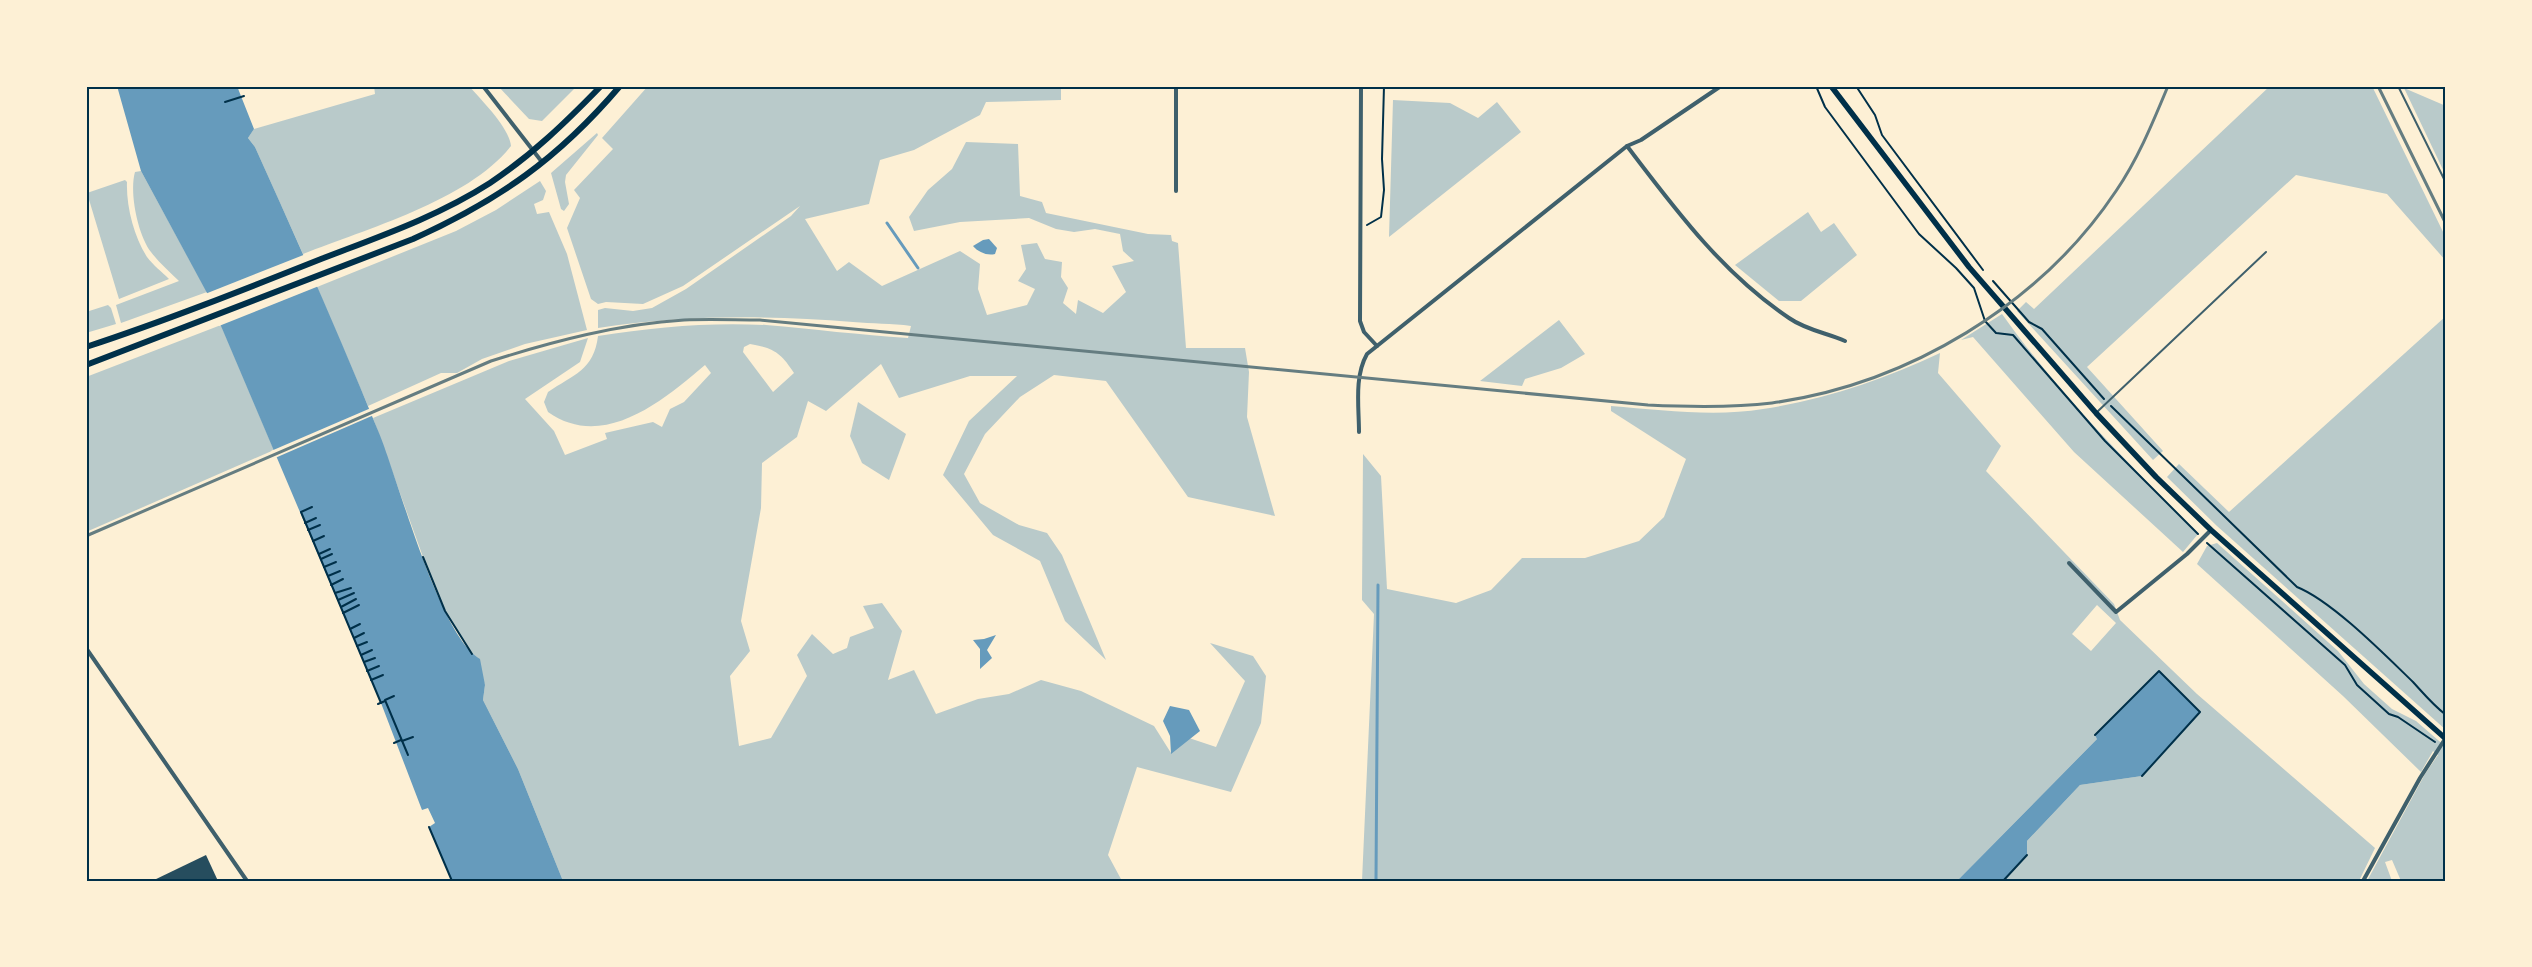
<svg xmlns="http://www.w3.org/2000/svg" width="2532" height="967" viewBox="0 0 2532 967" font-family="Mulish,sans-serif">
<rect width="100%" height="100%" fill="#fdf0d5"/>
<!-- green -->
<g fill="#b9caca" fill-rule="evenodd">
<path d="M 374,86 L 469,86 C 482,101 509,127 511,146 C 469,200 366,229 303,254 L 255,147 L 248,138 L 254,129 L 375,94 Z"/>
<path d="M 498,86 L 577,86 L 542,121 L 529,119 Z"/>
<path d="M 648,86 L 1061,86 L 1061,100 L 986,102 L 980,115 L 914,150 L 880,160 L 869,204 L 805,219 L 837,271 L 849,262 L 882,286 L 960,251 L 980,264 L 978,289 L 987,315 L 1027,305 L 1035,289 L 1018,281 L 1026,269 L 1021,245 L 1037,243 L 1045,259 L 1062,262 L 1061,277 L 1068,288 L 1063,303 L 1076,314 L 1078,300 L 1103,313 L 1126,292 L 1112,266 L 1134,261 L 1123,251 L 1120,234 L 1095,229 L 1074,232 L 1056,229 L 1029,218 L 960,222 L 914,231 L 909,217 L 928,190 L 952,169 L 966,142 L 1018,144 L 1020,196 L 1042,202 L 1046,213 L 1148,234 L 1171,235 L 1172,241 L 1178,243 L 1186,348 L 1245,348 L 1249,372 L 1247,417 L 1275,516 L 1188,497 L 1106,381 L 1054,375 L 1020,397 L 985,434 L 964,474 L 980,503 L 1019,525 L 1047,533 L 1062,555 L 1106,660 L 1065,621 L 1040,561 L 993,535 L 943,475 L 969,421 L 1017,376 L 970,376 L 899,398 L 881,364 L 826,411 L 808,401 L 797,437 L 762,463 L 761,508 L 741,621 L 750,651 L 730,676 L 739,746 L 771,738 L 807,676 L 797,655 L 812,634 L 833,654 L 847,648 L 850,637 L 874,628 L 863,606 L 882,603 L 902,631 L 888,680 L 914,670 L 936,714 L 978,699 L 1009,694 L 1041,680 L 1081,691 L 1154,726 L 1171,753 L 1189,738 L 1216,747 L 1245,681 L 1210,643 L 1253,656 L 1266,676 L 1261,723 L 1231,792 L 1137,767 L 1108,855 L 1122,881 L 563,881 L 518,769 L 483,700 L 485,685 L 472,654 L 444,611 L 423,557 L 373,418 L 509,361 L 588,338 L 580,362 L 525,399 L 554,431 L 565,455 L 607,439 L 605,433 L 653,422 L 662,427 L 670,409 L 684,402 L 711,373 L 705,365 C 663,401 603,451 548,412 L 544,402 L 548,392 C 573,375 594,370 598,336 C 654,327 710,322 766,325 C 813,329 860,335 908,338 L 911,326 C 892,323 872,324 853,322 C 765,315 685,315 598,328 L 598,310 L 605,308 L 633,311 L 652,308 L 686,289 L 791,216 L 800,206 L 683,286 L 643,304 L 606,302 L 598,304 L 591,299 L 567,228 L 580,198 L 574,190 L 613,149 L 602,138 ZM 750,344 C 774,348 781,353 794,373 L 773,392 L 743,352 L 744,347 Z"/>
<path d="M 2270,86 L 2372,86 L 2446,238 L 2446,261 L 2387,194 L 2296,175 L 2087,367 L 2163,451 L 2153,460 L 2017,311 L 2026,302 L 2034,309 Z"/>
<path d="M 2404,88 L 2446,106 L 2446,176 Z"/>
<path d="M 1393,100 L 1450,103 L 1478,118 L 1497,102 L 1521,132 L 1389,237 Z"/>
<path d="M 597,133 L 598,135 L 566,175 L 565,182 L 569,204 L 564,211 L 561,209 L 551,173 Z"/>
<path d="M 141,171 L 207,292 L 121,323 L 116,305 L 179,281 C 170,272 159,263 151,252 C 138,235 129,193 135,172 Z"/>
<path d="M 125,180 L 127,182 C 126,206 134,237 147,257 C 153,265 162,272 169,279 L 119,299 L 87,193 Z"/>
<path d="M 540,181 L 546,191 L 543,200 L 534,204 L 537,214 L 549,212 L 567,254 L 587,330 L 525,344 L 482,359 L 457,373 L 441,373 L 368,406 L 317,287 L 456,231 L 496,210 Z"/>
<path d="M 1808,212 L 1821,232 L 1834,223 L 1857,255 L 1801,301 L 1779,301 L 1735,265 Z"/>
<path d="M 108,305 L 111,308 L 116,324 L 86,333 L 86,312 Z"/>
<path d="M 2002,314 C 2059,394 2129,464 2198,534 L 2183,552 L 2074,452 L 1973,337 L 1961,340 Z"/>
<path d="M 2446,316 L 2446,730 L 2217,526 L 2167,477 L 2179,464 L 2229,512 Z"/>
<path d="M 1559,320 L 1585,354 L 1561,368 L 1525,379 L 1522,386 L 1480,381 Z"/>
<path d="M 221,325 L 274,450 L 86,532 L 86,377 Z"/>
<path d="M 1940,353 L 1938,373 L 2001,446 L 1986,471 L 2114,604 L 2120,620 L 2197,694 L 2375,848 L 2359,881 L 2003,881 L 2027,841 L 2080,785 L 2142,776 L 2097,739 L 1957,881 L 1362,881 L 1374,614 L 1362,600 L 1363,454 L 1381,476 L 1387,589 L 1456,603 L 1491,590 L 1522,558 L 1585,558 L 1639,541 L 1664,517 L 1686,459 L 1611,411 L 1611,406 C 1660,410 1715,417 1763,409 C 1824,400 1885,379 1940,353 ZM 2097,605 L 2116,623 L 2091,651 L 2072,634 Z"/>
<path d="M 858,402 L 906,434 L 889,480 L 862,463 L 850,436 Z"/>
<path d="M 2217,543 L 2338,651 L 2364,684 L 2392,709 L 2416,721 L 2446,747 L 2446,881 L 2401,881 L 2392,860 L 2385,862 L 2392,881 L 2367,881 L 2425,774 L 2438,755 L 2433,751 L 2421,772 L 2343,696 L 2197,564 L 2207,546 Z"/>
</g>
<!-- water -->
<g fill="#669bbc">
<path d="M 117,86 L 237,86 L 254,129 L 248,138 L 255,147 C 298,242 340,337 379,433 C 399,482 439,635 480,659 L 485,685 L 483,700 L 518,769 L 563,881 L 452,881 L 429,827 L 435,823 L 428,808 L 422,810 L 381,703 L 207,293 L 141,171 Z"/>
<path d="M 989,239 L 997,248 L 995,254 C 987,256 978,252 973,246 L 983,240 Z"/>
<path d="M 996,635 L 987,650 L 992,658 L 980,669 L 980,649 L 973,640 L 984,639 Z"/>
<path d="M 2159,671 L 2200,712 L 2142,776 L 2080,785 L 2027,841 L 2027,855 L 2003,881 L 1957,881 L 2097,739 L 2095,735 Z"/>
<path d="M 1170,706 L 1189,710 L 1200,731 L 1171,754 L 1170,736 L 1163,721 Z"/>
</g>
<!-- pier -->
<g fill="#fdf0d5">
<path d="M 306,254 L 319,286 L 219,326 L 205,294 Z"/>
<path d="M 371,408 L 374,415 L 275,458 L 271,451 Z"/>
</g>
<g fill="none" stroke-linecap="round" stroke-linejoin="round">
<!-- stream -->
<g stroke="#669bbc" stroke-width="3">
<path d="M 887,223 L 918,268"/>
<path d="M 1376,881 L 1378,585"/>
</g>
</g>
<!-- building -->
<path fill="#264d5e" d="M 206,855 L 218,881 L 152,881 Z"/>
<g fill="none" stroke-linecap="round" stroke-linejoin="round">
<!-- path -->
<g stroke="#003049" stroke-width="2">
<path d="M 1816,86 L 1825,107 L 1919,234 L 1956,268 L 1974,288 L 1985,321 L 1996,333 L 2013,335 L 2105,441 L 2198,534"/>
<path d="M 1856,86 L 1875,115 L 1882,135 L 1983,270"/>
<path d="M 225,102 L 244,96"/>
<path d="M 1367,225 L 1381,217 L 1384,190 L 1382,159 L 1384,86"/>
<path d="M 1993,281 L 2029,322 L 2042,329 L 2104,399"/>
<path d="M 2111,406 L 2297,587 C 2332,601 2385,655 2413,682 C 2424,694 2433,705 2446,715"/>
<path d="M 312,507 L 301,512 L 381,703"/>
<path d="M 305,523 L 316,518"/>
<path d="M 308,530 L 320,525"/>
<path d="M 313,541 L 324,536"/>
<path d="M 2207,543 L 2345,665 L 2357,685 L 2389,714 L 2398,717 L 2435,742"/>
<path d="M 319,554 L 330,549"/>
<path d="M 423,557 L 445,611 L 472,654"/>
<path d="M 321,559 L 332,554"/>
<path d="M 324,567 L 336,562"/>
<path d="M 328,576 L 340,571"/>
<path d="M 331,585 L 343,579"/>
<path d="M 335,593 L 351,588"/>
<path d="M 338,600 L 354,593"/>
<path d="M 341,607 L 356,599"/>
<path d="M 343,613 L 359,605"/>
<path d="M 350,629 L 360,624"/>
<path d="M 354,638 L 364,633"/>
<path d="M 357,646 L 367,642"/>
<path d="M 361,655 L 372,650"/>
<path d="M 364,662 L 375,658"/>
<path d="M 367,671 L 379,666"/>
<path d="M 371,680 L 383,675"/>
<path d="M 394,696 L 385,700 L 408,755"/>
<path d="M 378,704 L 385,701"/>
<path d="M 2095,735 L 2159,671 L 2200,712 L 2142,776"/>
<path d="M 402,741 L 413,737"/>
<path d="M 394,743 L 401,740"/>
<path d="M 429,827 L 452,881"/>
<path d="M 2003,881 L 2027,855"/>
</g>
<!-- service -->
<g stroke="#3f606c" stroke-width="2">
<path d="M 2398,86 L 2446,183"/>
<path d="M 2097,412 L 2266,252"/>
</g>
<!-- minor -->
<g stroke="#3f606c" stroke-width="4">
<path d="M 483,86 L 542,162"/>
<path d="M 1361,86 L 1360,321 L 1364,332 L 1377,346"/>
<path d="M 1627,146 C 1675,209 1722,273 1789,318 C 1806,330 1827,333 1845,341"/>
<path d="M 1176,191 L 1176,86"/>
<path d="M 1359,432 C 1359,407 1354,377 1367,354 L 1627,146 L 1641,140 L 1721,86"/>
<path d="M 2069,563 L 2116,612 L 2187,554 L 2211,530"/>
<path d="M 86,648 L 247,881"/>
<path d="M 2363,881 L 2420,778 L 2445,739"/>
</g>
<!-- secondary -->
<path stroke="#003049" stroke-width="5.5" d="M 1831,86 L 1969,267 L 2096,413 L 2156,477 L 2211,530 L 2446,739"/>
<!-- primary -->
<g stroke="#003049" stroke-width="6">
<path d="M 86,347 C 165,321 243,290 321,259 C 378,237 437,217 490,183 C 532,155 566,122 601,86"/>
<path d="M 86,365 L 413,239 C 499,200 558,159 620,86"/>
</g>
<!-- rail -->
<g stroke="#657d81" stroke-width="3">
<path d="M 2378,86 L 2446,224"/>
<path d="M 86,536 L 491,361 C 554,341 619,324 684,320 C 710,319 735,320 760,320 L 1648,405 C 1690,407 1731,408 1772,403 C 1908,384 2040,305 2116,191 C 2138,159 2153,122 2168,86"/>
</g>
</g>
<!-- border -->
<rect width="2532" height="967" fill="none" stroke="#fdf0d5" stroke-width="175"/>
<rect x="88" y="88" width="2356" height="792" fill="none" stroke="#003049" stroke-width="2"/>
</svg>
